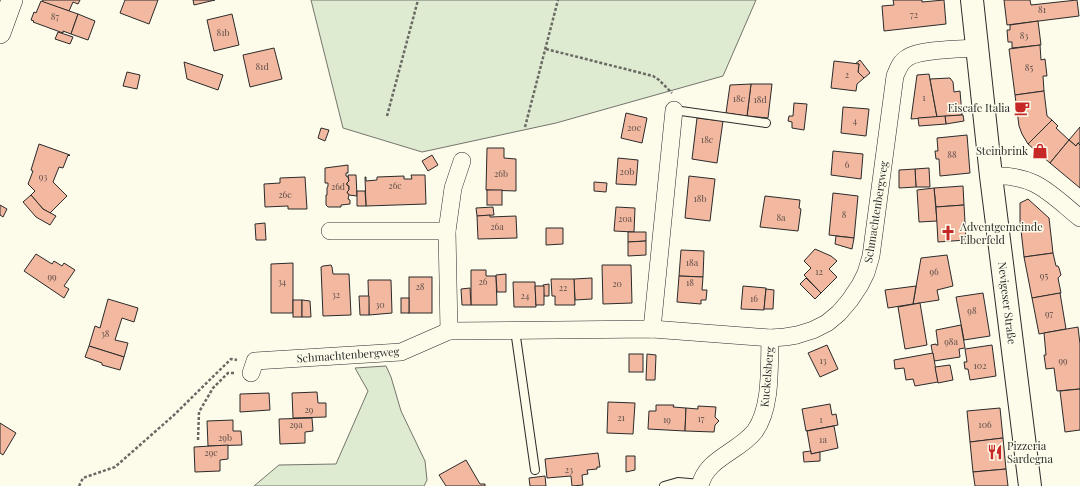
<svg xmlns="http://www.w3.org/2000/svg" width="1080" height="486" viewBox="0 0 1080 486" font-family="'Playfair Display',serif">
<rect width="100%" height="100%" fill="#fdfbea"/>
<!-- green -->
<g fill="#deebd1" stroke="#74746e">
<path d="M 311,0 L 756,0 L 723,76 L 556,123 L 422,152 L 343,128 Z"/>
<path d="M 386,366 L 391,377 L 401,411 L 425,461 L 427,480 L 424,486 L 254,486 L 279,465 L 336,464 L 368,391 L 355,368 Z"/>
</g>
<!-- building -->
<g fill="#f2b8a0" stroke="#2b2b2b">
<path d="M 43,0 L 80,0 L 78,4 L 73,2 L 69,11 L 42,2 Z"/>
<path d="M 125,0 L 158,0 L 149,24 L 120,13 Z"/>
<path d="M 193,0 L 215,0 L 194,5 Z"/>
<path d="M 893,0 L 922,0 L 922,2 L 944,0 L 946,24 L 884,31 L 882,6 L 894,5 Z"/>
<path d="M 1004,0 L 1030,0 L 1031,5 L 1077,0 L 1079,16 L 1007,25 Z"/>
<path d="M 41,1 L 78,14 L 71,34 L 63,31 L 63,33 L 33,22 L 34,21 L 31,20 L 34,12 L 36,13 Z"/>
<path d="M 78,14 L 95,21 L 88,40 L 71,34 Z"/>
<path d="M 232,14 L 239,45 L 214,51 L 207,20 Z"/>
<path d="M 1038,21 L 1041,45 L 1012,48 L 1012,42 L 1008,42 L 1007,30 L 1010,30 L 1010,25 Z"/>
<path d="M 58,32 L 73,37 L 70,44 L 55,39 Z"/>
<path d="M 1040,45 L 1041,60 L 1045,59 L 1047,76 L 1043,76 L 1044,91 L 1015,95 L 1009,49 Z"/>
<path d="M 274,48 L 282,79 L 250,87 L 243,55 Z"/>
<path d="M 860,60 L 870,73 L 864,78 L 858,72 L 859,64 L 855,64 Z"/>
<path d="M 834,61 L 859,64 L 858,72 L 864,78 L 857,84 L 856,91 L 831,88 Z"/>
<path d="M 184,62 L 223,75 L 218,90 L 187,79 Z"/>
<path d="M 127,72 L 140,75 L 137,89 L 123,86 Z"/>
<path d="M 929,74 L 937,117 L 911,119 L 917,75 Z"/>
<path d="M 950,78 L 953,82 L 954,92 L 960,91 L 962,115 L 937,117 L 930,79 Z"/>
<path d="M 751,84 L 772,84 L 768,118 L 747,116 Z"/>
<path d="M 751,84 L 747,116 L 726,113 L 730,85 Z"/>
<path d="M 1044,91 L 1047,116 L 1052,120 L 1028,144 L 1022,134 L 1019,126 L 1015,95 Z"/>
<path d="M 794,103 L 807,104 L 804,130 L 792,128 L 792,122 L 788,121 L 789,116 L 793,116 Z"/>
<path d="M 843,107 L 869,109 L 866,136 L 841,133 Z"/>
<path d="M 626,113 L 647,118 L 642,143 L 621,138 Z"/>
<path d="M 962,115 L 963,115 L 964,121 L 946,124 L 945,116 Z"/>
<path d="M 945,116 L 946,124 L 919,126 L 918,118 Z"/>
<path d="M 697,118 L 723,121 L 717,163 L 692,159 Z"/>
<path d="M 1052,120 L 1058,126 L 1056,128 L 1069,140 L 1050,163 L 1028,144 Z"/>
<path d="M 1080,127 L 1080,143 L 1078,143 L 1076,146 L 1069,140 Z"/>
<path d="M 321,128 L 329,130 L 325,141 L 318,138 Z"/>
<path d="M 967,135 L 970,173 L 940,176 L 939,159 L 936,159 L 935,151 L 938,151 L 937,138 Z"/>
<path d="M 1069,140 L 1076,146 L 1078,143 L 1080,145 L 1080,188 L 1050,163 Z"/>
<path d="M 39,144 L 70,155 L 69,156 L 68,155 L 63,168 L 59,167 L 53,182 L 67,196 L 50,213 L 43,209 L 31,195 L 35,191 L 28,184 L 33,171 L 31,170 Z"/>
<path d="M 487,148 L 504,148 L 504,158 L 516,159 L 516,191 L 486,190 Z"/>
<path d="M 833,151 L 863,154 L 861,179 L 831,175 Z"/>
<path d="M 432,155 L 438,165 L 428,171 L 422,161 Z"/>
<path d="M 618,158 L 638,160 L 636,185 L 616,184 Z"/>
<path d="M 348,165 L 348,173 L 346,173 L 346,176 L 348,177 L 349,181 L 347,183 L 347,185 L 349,186 L 349,190 L 347,192 L 349,195 L 348,199 L 350,200 L 350,204 L 341,205 L 341,207 L 328,207 L 326,205 L 326,195 L 327,195 L 327,188 L 328,186 L 328,183 L 325,183 L 325,168 Z"/>
<path d="M 929,168 L 930,187 L 916,187 L 915,169 Z"/>
<path d="M 915,169 L 916,187 L 899,188 L 899,170 Z"/>
<path d="M 348,175 L 356,175 L 357,196 L 349,195 L 347,192 L 349,190 L 349,186 L 347,185 L 347,183 L 349,181 Z"/>
<path d="M 411,175 L 425,175 L 426,204 L 366,206 L 365,177 L 366,177 L 366,181 L 377,180 L 377,177 L 404,176 L 404,179 L 412,179 Z"/>
<path d="M 689,176 L 715,179 L 710,221 L 685,218 Z"/>
<path d="M 305,177 L 307,209 L 288,209 L 288,206 L 265,207 L 264,184 L 280,183 L 280,178 Z"/>
<path d="M 594,182 L 607,183 L 606,192 L 594,191 Z"/>
<path d="M 963,186 L 964,205 L 936,207 L 934,188 Z"/>
<path d="M 934,188 L 937,221 L 919,222 L 917,190 Z"/>
<rect x="487" y="190" width="15" height="15"/>
<path d="M 357,191 L 365,191 L 366,206 L 357,206 Z"/>
<path d="M 833,193 L 858,196 L 854,238 L 829,235 Z"/>
<path d="M 31,195 L 43,209 L 56,216 L 50,225 L 36,217 L 23,202 Z"/>
<path d="M 765,196 L 800,200 L 799,208 L 801,209 L 798,231 L 760,227 Z"/>
<path d="M 1028,199 L 1049,218 L 1053,253 L 1024,257 L 1020,221 L 1020,203 Z"/>
<path d="M 0,205 L 7,209 L 3,217 L 0,215 Z"/>
<path d="M 964,205 L 966,240 L 938,242 L 936,207 Z"/>
<path d="M 493,207 L 494,215 L 477,216 L 476,208 Z"/>
<path d="M 616,207 L 635,208 L 634,232 L 614,231 Z"/>
<path d="M 490,215 L 490,217 L 516,216 L 517,238 L 478,239 L 477,216 Z"/>
<path d="M 265,223 L 266,240 L 256,240 L 255,224 Z"/>
<path d="M 546,228 L 563,228 L 563,244 L 546,245 Z"/>
<path d="M 628,232 L 646,232 L 646,241 L 628,242 Z"/>
<path d="M 836,236 L 854,238 L 852,249 L 835,244 Z"/>
<path d="M 646,241 L 646,255 L 628,256 L 628,242 Z"/>
<path d="M 815,249 L 831,256 L 837,261 L 829,269 L 837,277 L 821,293 L 804,275 L 811,268 L 804,261 Z"/>
<path d="M 681,250 L 704,251 L 703,277 L 679,276 Z"/>
<path d="M 1053,253 L 1056,266 L 1058,266 L 1059,268 L 1061,275 L 1058,278 L 1061,293 L 1032,298 L 1024,257 Z"/>
<path d="M 36,254 L 52,264 L 54,261 L 62,266 L 64,263 L 75,270 L 64,286 L 69,289 L 64,298 L 24,271 Z"/>
<path d="M 947,255 L 953,286 L 937,290 L 939,300 L 913,304 L 921,258 Z"/>
<path d="M 293,263 L 293,313 L 271,313 L 271,264 Z"/>
<path d="M 331,265 L 332,267 L 333,274 L 349,274 L 351,315 L 323,316 L 321,267 L 323,266 Z"/>
<path d="M 602,265 L 631,265 L 632,303 L 603,304 Z"/>
<path d="M 471,270 L 486,270 L 486,276 L 496,276 L 497,305 L 471,305 Z"/>
<path d="M 506,274 L 506,292 L 497,292 L 496,275 Z"/>
<path d="M 679,276 L 703,277 L 702,290 L 707,290 L 706,300 L 701,300 L 701,304 L 677,302 Z"/>
<rect x="409" y="277" width="23" height="36"/>
<path d="M 592,278 L 592,299 L 575,300 L 574,279 Z"/>
<path d="M 806,278 L 821,293 L 815,299 L 800,284 Z"/>
<path d="M 551,279 L 574,279 L 575,305 L 555,305 L 555,296 L 552,296 Z"/>
<path d="M 368,280 L 391,280 L 392,313 L 369,315 Z"/>
<path d="M 513,282 L 535,282 L 536,307 L 514,307 Z"/>
<path d="M 549,284 L 549,296 L 544,296 L 543,285 Z"/>
<path d="M 535,286 L 544,286 L 544,305 L 536,305 Z"/>
<path d="M 743,286 L 766,288 L 764,310 L 741,309 Z"/>
<path d="M 916,286 L 913,304 L 888,308 L 885,290 Z"/>
<path d="M 470,288 L 471,305 L 462,305 L 461,289 Z"/>
<path d="M 766,289 L 774,290 L 773,309 L 764,309 Z"/>
<path d="M 983,293 L 990,336 L 964,340 L 956,297 Z"/>
<path d="M 1060,293 L 1066,329 L 1039,334 L 1032,298 Z"/>
<path d="M 359,296 L 369,296 L 369,315 L 360,315 Z"/>
<rect x="401" y="298" width="8" height="15"/>
<path d="M 108,299 L 138,308 L 134,322 L 122,318 L 115,340 L 128,343 L 124,357 L 89,346 L 95,326 L 100,328 Z"/>
<rect x="293" y="300" width="9" height="17"/>
<path d="M 302,300 L 310,301 L 311,317 L 302,317 Z"/>
<path d="M 920,303 L 927,345 L 905,349 L 898,307 Z"/>
<path d="M 961,325 L 965,348 L 959,349 L 960,357 L 934,361 L 931,345 L 936,344 L 936,345 L 938,345 L 936,330 Z"/>
<path d="M 1078,327 L 1080,344 L 1080,389 L 1057,391 L 1054,368 L 1046,369 L 1044,355 L 1046,355 L 1044,333 Z"/>
<path d="M 827,345 L 838,369 L 820,377 L 808,353 Z"/>
<path d="M 992,345 L 996,376 L 970,380 L 968,369 L 965,369 L 964,362 L 967,362 L 965,349 Z"/>
<path d="M 89,346 L 124,357 L 120,370 L 102,365 L 102,363 L 85,357 Z"/>
<path d="M 933,353 L 938,382 L 915,386 L 913,379 L 906,380 L 904,368 L 895,369 L 894,360 Z"/>
<rect x="629" y="354" width="14" height="18"/>
<path d="M 647,354 L 656,355 L 655,380 L 646,380 Z"/>
<path d="M 950,365 L 953,380 L 938,383 L 935,367 Z"/>
<path d="M 1080,389 L 1080,430 L 1065,432 L 1060,391 Z"/>
<path d="M 317,392 L 318,403 L 326,403 L 326,417 L 293,418 L 292,393 Z"/>
<path d="M 269,393 L 270,410 L 240,412 L 240,394 Z"/>
<path d="M 608,402 L 635,403 L 633,434 L 607,433 Z"/>
<path d="M 830,404 L 832,415 L 836,414 L 838,425 L 806,431 L 802,409 Z"/>
<path d="M 656,405 L 674,405 L 673,407 L 686,408 L 685,431 L 648,429 L 649,411 L 656,411 Z"/>
<path d="M 698,406 L 716,407 L 715,417 L 719,421 L 715,425 L 714,432 L 685,431 L 686,408 L 698,409 Z"/>
<path d="M 1000,408 L 1003,438 L 970,442 L 967,411 Z"/>
<path d="M 312,418 L 313,431 L 305,432 L 305,443 L 280,444 L 279,419 Z"/>
<path d="M 233,420 L 233,431 L 241,431 L 242,445 L 208,446 L 207,421 Z"/>
<path d="M 0,423 L 16,433 L 3,455 L 0,453 Z"/>
<path d="M 834,426 L 838,448 L 811,454 L 807,431 Z"/>
<path d="M 1003,438 L 1006,469 L 973,472 L 970,442 Z"/>
<path d="M 228,445 L 228,459 L 220,460 L 220,471 L 195,472 L 194,447 Z"/>
<path d="M 811,451 L 811,454 L 820,452 L 820,461 L 804,462 L 803,452 Z"/>
<path d="M 598,453 L 600,467 L 597,467 L 597,469 L 587,470 L 588,474 L 582,475 L 583,485 L 572,486 L 571,476 L 547,478 L 545,459 Z"/>
<path d="M 626,456 L 635,456 L 635,470 L 626,472 Z"/>
<path d="M 466,460 L 480,484 L 485,484 L 485,486 L 446,486 L 439,475 Z"/>
<path d="M 1006,469 L 1008,486 L 975,486 L 973,472 Z"/>
<path d="M 545,476 L 546,486 L 530,486 L 529,478 Z"/>
</g>
<g fill="none" stroke-linecap="round" stroke-linejoin="round">
<defs>
<g id="service">
<path d="M 674,110 L 766,123"/>
<path d="M 515,330 L 535,470"/>
<path d="M 664,486 L 678,482 L 701,484"/>
</g>
<g id="minor">
<path d="M 991,176 C 1035,174 1048,192 1080,218"/>
<path d="M 330,231 L 447,231"/>
<path d="M 652,329 L 674,110"/>
<path d="M 449,331 L 447,231 L 453,188 L 462,161"/>
<path d="M 251,373 L 255,361 L 401,352 L 449,331 L 652,329 L 770,338 L 785,337 L 797,335 L 813,330 L 827,323 L 839,313 L 850,300 L 860,285 L 866,273 L 871,256 L 895,76 C 898,69 900,62 907,58 C 919,49 962,49 978,48"/>
<path d="M 700,486 C 706,458 739,452 755,431 C 772,407 769,366 770,338"/>
</g>
<path id="tertiary" d="M 0,33 L 12,0"/>
<path id="secondary" d="M 972,0 L 991,176 L 1030,486"/>
</defs>
<!-- service casing -->
<use href="#service" stroke="#2b2b2b" stroke-width="10"/>
<!-- minor casing -->
<use href="#minor" stroke="#2b2b2b" stroke-width="18"/>
<!-- tertiary casing -->
<use href="#tertiary" stroke="#2b2b2b" stroke-width="22"/>
<!-- secondary casing -->
<use href="#secondary" stroke="#2b2b2b" stroke-width="24"/>
<!-- path -->
<g stroke="#6a6964" stroke-width="2.5" stroke-dasharray="3 2" stroke-linecap="butt">
<path d="M 546,49 L 653,76 L 659,80 L 672,93"/>
<path d="M 387,116 L 418,0"/>
<path d="M 525,127 L 558,0"/>
<path d="M 198,440 L 199,412 L 213,388 L 228,373 L 235,373"/>
<path d="M 79,486 L 83,478 L 115,467 L 174,415 L 231,359 L 237,360"/>
</g>
<!-- service -->
<use href="#service" stroke="#fdfbea" stroke-width="8"/>
<!-- minor -->
<use href="#minor" stroke="#fdfbea" stroke-width="17"/>
<!-- tertiary -->
<use href="#tertiary" stroke="#fdfbea" stroke-width="21"/>
<!-- secondary -->
<use href="#secondary" stroke="#fdfbea" stroke-width="22"/>
</g>
<!-- icons -->
<defs>
<symbol id="cafe-bare" viewBox="-9 -9 18 18"><path d="M-5.5-4.5H6V0H3Q3 3.5 0 3.5H-2.5Q-5.5 3.5-5.5 0ZM3-3.2v2h1.7v-2ZM-6 4.5H4V6H-6Z" fill="#c62828" stroke="#fdfbea" stroke-width="2.5" paint-order="stroke"/></symbol>
<symbol id="shop-bare" viewBox="-9 -9 18 18"><path d="M-5-2.5h2.3a2.7 3.5 0 0 1 5.4 0H5L5.5 6h-11ZM-1.5-2.5h3a1.5 2.3 0 0 0-3 0Z" fill="#c62828" stroke="#fdfbea" stroke-width="2.5" paint-order="stroke"/></symbol>
<symbol id="church-bare" viewBox="-9 -9 18 18"><path d="M-1.2-6h2.4v3.5h3.3v2.4h-3.3V6h-2.4V-.1h-3.3v-2.4h3.3Z" fill="#c62828" stroke="#fdfbea" stroke-width="2.5" paint-order="stroke"/></symbol>
<symbol id="restaurant-bare" viewBox="-9 -9 18 18"><path d="M-5-6h1v4h1v-4h1v4h1v-4h1v5L-1.5 .5V6h-2V.5L-5-1ZM5-6V6H3V1.5H1.5Q1.5-4 5-6Z" fill="#c62828" stroke="#fdfbea" stroke-width="2.5" paint-order="stroke"/></symbol>
</defs>
<g fill-rule="evenodd">
<use href="#cafe-bare" x="1011" y="97" width="22" height="22"/>
<use href="#shop-bare" x="1029" y="140" width="22" height="22"/>
<use href="#church-bare" x="937" y="222" width="22" height="22"/>
<use href="#restaurant-bare" x="984" y="441" width="22" height="22"/>
</g>
<g text-anchor="middle" stroke-width="3" stroke-linejoin="round" paint-order="stroke">
<!-- number labels -->
<g font-size="9" fill="#5d4e48">
<text x="1042" y="13">81</text>
<text x="914" y="18">72</text>
<text x="55" y="20">87</text>
<text x="223" y="36">81b</text>
<text x="1024" y="39">83</text>
<text x="262" y="70">81d</text>
<text x="1029" y="71">85</text>
<text x="847" y="78">2</text>
<text x="924" y="101">1</text>
<text x="739" y="102">18e</text>
<text x="760" y="103">18d</text>
<text x="855" y="124">4</text>
<text x="634" y="131">20c</text>
<text x="707" y="143">18c</text>
<text x="952" y="158">88</text>
<text x="847" y="168">6</text>
<text x="627" y="175">20b</text>
<text x="501" y="177">26b</text>
<text x="43" y="180">93</text>
<text x="395" y="189">26c</text>
<text x="338" y="190">26d</text>
<text x="285" y="198">26e</text>
<text x="700" y="202">18b</text>
<text x="844" y="218">8</text>
<text x="781" y="221">8a</text>
<text x="625" y="222">20a</text>
<text x="497" y="230">26a</text>
<text x="692" y="266">18a</text>
<text x="819" y="275">12</text>
<text x="934" y="275">96</text>
<text x="1044" y="279">95</text>
<text x="52" y="280">99</text>
<text x="282" y="285">34</text>
<text x="483" y="285">26</text>
<text x="690" y="286">18</text>
<text x="617" y="287">20</text>
<text x="420" y="290">28</text>
<text x="563" y="291">22</text>
<text x="336" y="298">32</text>
<text x="525" y="299">24</text>
<text x="754" y="302">16</text>
<text x="380" y="308">30</text>
<text x="972" y="314">98</text>
<text x="1049" y="317">97</text>
<text x="105" y="337">38</text>
<text x="951" y="345">98a</text>
<text x="823" y="364">13</text>
<text x="1063" y="364">99</text>
<text x="980" y="369">102</text>
<text x="309" y="413">29</text>
<text x="621" y="421">21</text>
<text x="701" y="422">17</text>
<text x="667" y="423">19</text>
<text x="821" y="423">1</text>
<text x="296" y="428">29a</text>
<text x="985" y="428">106</text>
<text x="225" y="441">29b</text>
<text x="823" y="443">1a</text>
<text x="211" y="456">29c</text>
<text x="569" y="473">23</text>
</g>
<!-- poi labels -->
<g font-size="11" fill="#2b2b2b" stroke="#fdfbea" text-anchor="end">
<text x="1010" y="112">Eiscafe Italia</text>
<text x="1028" y="155">Steinbrink</text>
<text x="960" y="231" text-anchor="start">Adventgemeinde<tspan x="960" dy="13">Elberfeld</tspan></text>
<text x="1007" y="450" text-anchor="start">Pizzeria<tspan x="1007" dy="13">Sardegna</tspan></text>
</g>
<!-- street labels -->
<g font-size="11" fill="#2b2b2b" stroke="#fdfbea">
<text transform="translate(876 212) rotate(-81)" y="4">Schmachtenbergweg</text>
<text transform="translate(1007 303) rotate(83)" y="4">Nevigeser Straße</text>
<text transform="translate(348 355) rotate(-4)" y="4">Schmachtenbergweg</text>
<text transform="translate(767 377) rotate(-85)" y="4">Kuckelsberg</text>
</g>
</g>
</svg>
